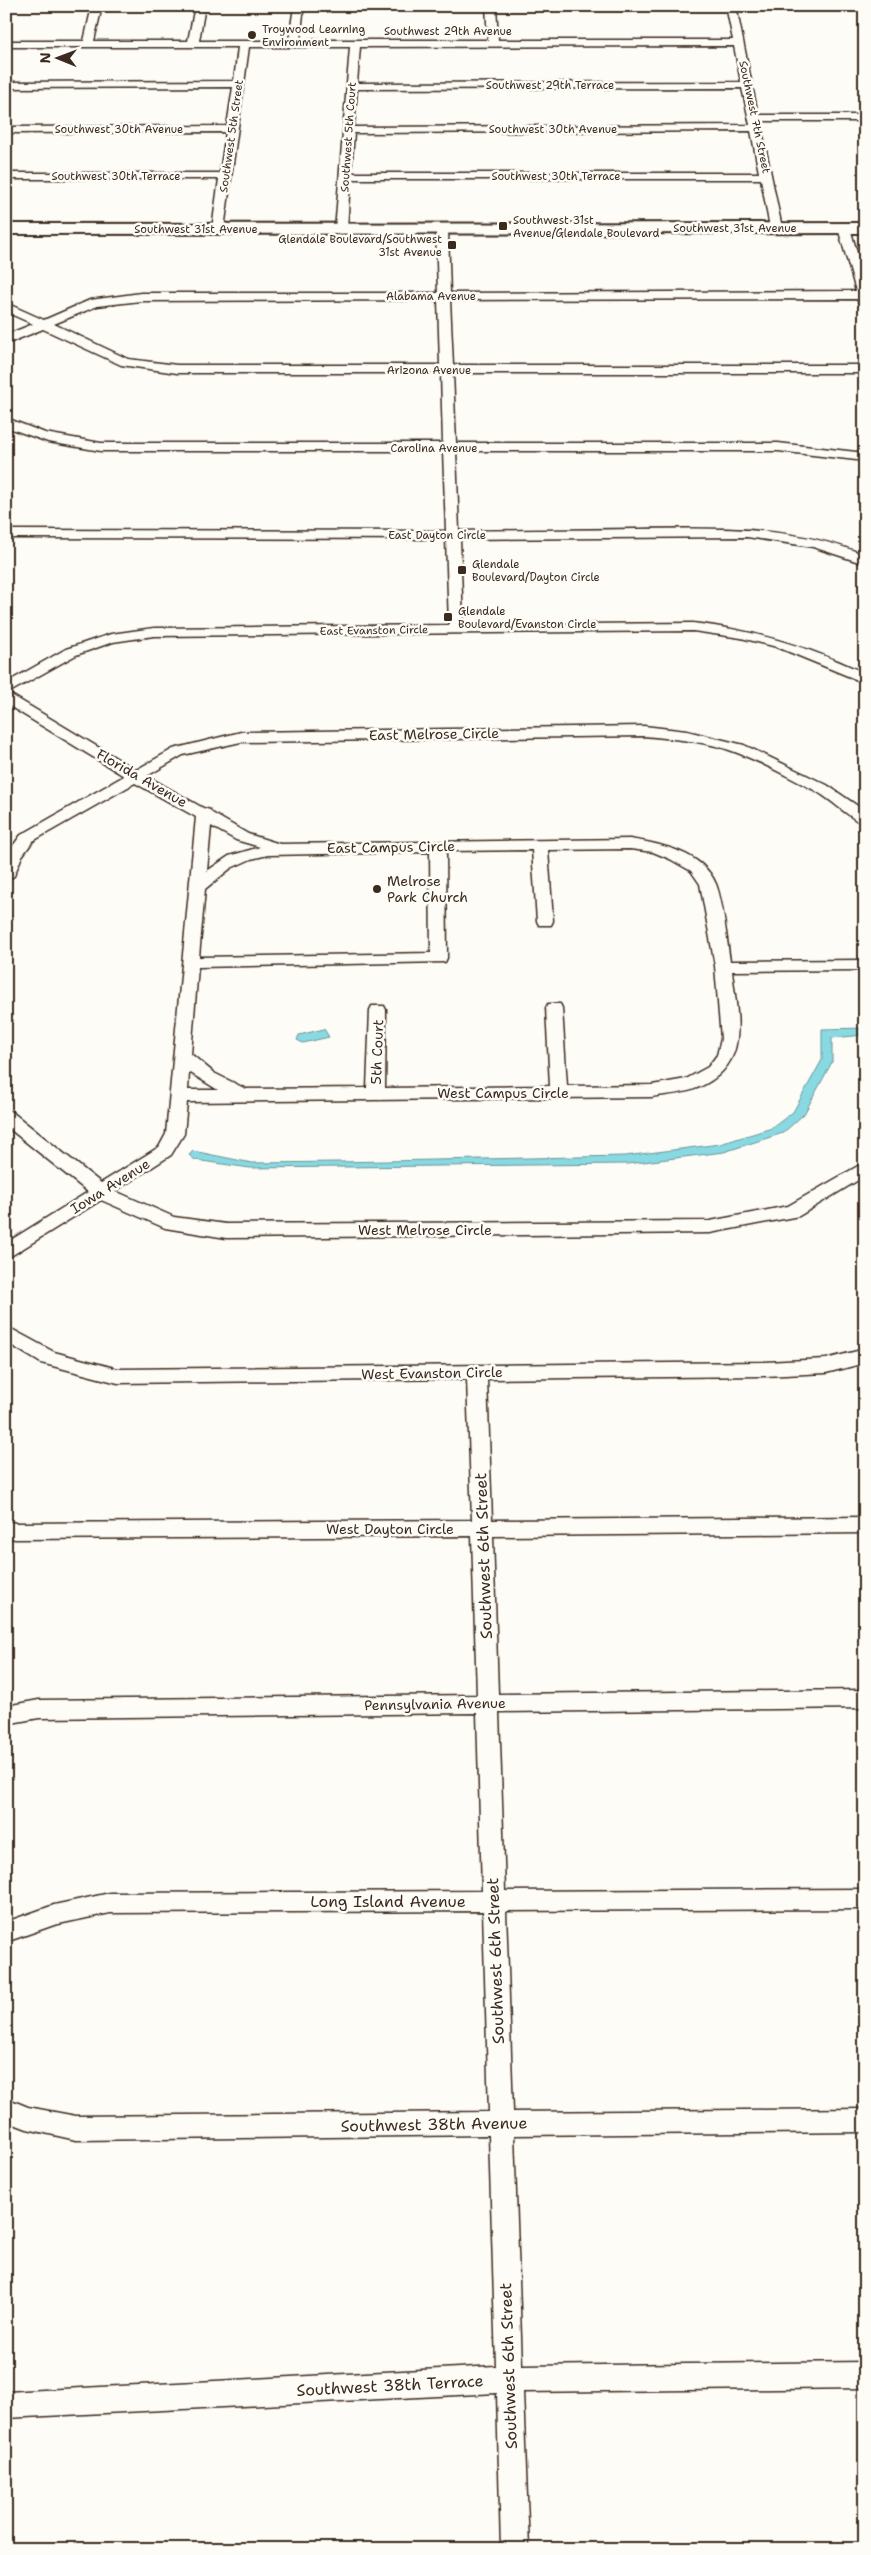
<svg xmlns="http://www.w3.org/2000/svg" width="871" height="2555" viewBox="0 0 871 2555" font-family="'Shantell Sans',sans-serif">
<rect width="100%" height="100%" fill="#fdfcf7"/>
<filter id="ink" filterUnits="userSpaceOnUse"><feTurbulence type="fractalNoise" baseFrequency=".02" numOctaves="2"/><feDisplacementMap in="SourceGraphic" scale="10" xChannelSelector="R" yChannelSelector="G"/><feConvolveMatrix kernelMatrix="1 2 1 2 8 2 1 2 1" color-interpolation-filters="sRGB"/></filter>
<g filter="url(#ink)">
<!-- water -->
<g fill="#89d9e3" stroke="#6a9394">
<path d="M 865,1028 L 865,1035 L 832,1038 L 832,1062 L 804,1114 L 783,1133 L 724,1152 L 627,1164 L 250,1168 L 195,1160 L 189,1155 L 193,1151 L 252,1163 L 339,1162 L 625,1156 L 720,1144 L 772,1128 L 793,1112 L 822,1060 L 822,1029 Z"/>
<path d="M 324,1029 L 329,1037 L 303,1043 L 297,1040 L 299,1035 Z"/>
</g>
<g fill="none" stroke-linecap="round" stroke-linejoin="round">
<defs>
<g id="minor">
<path d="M 92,6 L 102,6 L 94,41 L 188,41 L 195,6 L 205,6 L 199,41 L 289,41 L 294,6 L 304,6 L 300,40 L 488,40 L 486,6 L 496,6 L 498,40 L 733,40 L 726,6 L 736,6 L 758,115 L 865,115 L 865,121 L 760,121 L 782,228 L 776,231 L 770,228 L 761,179 L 350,179 L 347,230 L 341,233 L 335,230 L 350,47 L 249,47 L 224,229 L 218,232 L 212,229 L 219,179 L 6,179 L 6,173 L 220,173 L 226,132 L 6,133 L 6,127 L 227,126 L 233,87 L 6,88 L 6,82 L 234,81 L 238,47 L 6,47 L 6,41 L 84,41 ZM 734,46 L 741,82 L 357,83 L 360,47 ZM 742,88 L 750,125 L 354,127 L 357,89 ZM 751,131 L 759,173 L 351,173 L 354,133 Z"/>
<path d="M 844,225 L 850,228 L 865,281 L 865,308 L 861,307 L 857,299 L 450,300 L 453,365 L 865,365 L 865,373 L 453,373 L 456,443 L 778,443 L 865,453 L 865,461 L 778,451 L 456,451 L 459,531 C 519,530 578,530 637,529 C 715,528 792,525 865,555 L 865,564 L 813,547 L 747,537 L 460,539 L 463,625 L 693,623 C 754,630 809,647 865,673 L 865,683 L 777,647 L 741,638 L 693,631 L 154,636 L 113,642 L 76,655 L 8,693 L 136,770 L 173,749 L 241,732 L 644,726 L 687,731 L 744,745 L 827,785 L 865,811 L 865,825 C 855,822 828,797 814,790 C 789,777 762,762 735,752 C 706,741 674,739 644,736 L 241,742 L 183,755 L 147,776 L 203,808 L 210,810 L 212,813 L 248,834 L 280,844 L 630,839 C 660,844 703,852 716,884 C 723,901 727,941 730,961 L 865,960 L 865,970 L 732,971 C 737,1018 752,1065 697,1088 C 684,1094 666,1094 652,1097 L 187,1102 L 184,1134 L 171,1155 L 115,1191 L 174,1217 L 226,1224 L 710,1221 L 788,1206 L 865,1162 L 865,1176 L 799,1216 L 710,1233 L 226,1238 L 165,1228 L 101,1200 L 6,1259 L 6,1243 L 88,1192 L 6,1126 L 6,1110 L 12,1112 L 101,1183 L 159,1147 L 166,1134 L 196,817 L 135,783 L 33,841 L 22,856 L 14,876 L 6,881 L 6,855 L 21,835 L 124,776 L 6,704 L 6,683 L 66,649 L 111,634 L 154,628 L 449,625 L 446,539 L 6,538 L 6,530 L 446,531 L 443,451 L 101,451 L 48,442 L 6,427 L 6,418 L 45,433 L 101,443 L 443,443 L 441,373 L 177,373 L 121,365 L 43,329 L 6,344 L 6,335 L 33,324 L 6,312 L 6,303 L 44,320 L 90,300 L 141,293 L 438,293 L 436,230 L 442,227 L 448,230 L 450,293 L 856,291 L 838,228 ZM 438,300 L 440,365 L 177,365 L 128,359 L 54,324 L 97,306 L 141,301 ZM 211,826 L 236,840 L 260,847 L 229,856 L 207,871 ZM 630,849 L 653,852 L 670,859 L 691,871 L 700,884 L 715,966 L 721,1039 L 717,1055 L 708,1067 L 686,1079 L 652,1085 L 567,1086 L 562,1008 L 560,1004 L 548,1004 L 546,1008 L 550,1086 L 385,1088 L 386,1010 L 384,1006 L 372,1006 L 370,1010 L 367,1088 L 246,1089 L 214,1073 L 191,1054 L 198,967 L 445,962 L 447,958 L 446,851 L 532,850 L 537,921 L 539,925 L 551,925 L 553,921 L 548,850 ZM 430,852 L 431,953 L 199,957 L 205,889 L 231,868 L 251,859 L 268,855 ZM 189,1072 L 218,1090 L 188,1090 Z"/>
<path d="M 6,1326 L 54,1352 L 118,1369 L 765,1362 L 826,1359 L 865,1349 L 865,1363 L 826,1373 L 765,1376 L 487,1379 L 492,1520 L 865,1517 L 865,1533 L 493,1536 L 498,1694 L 865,1690 L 865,1708 L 499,1712 L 505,1891 L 865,1889 L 865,1909 L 506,1911 L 513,2112 L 865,2109 L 865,2132 L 514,2135 L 522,2366 L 865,2362 L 865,2388 L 523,2392 L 529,2549 L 501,2549 L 497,2393 L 6,2418 L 6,2392 L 496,2366 L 489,2135 L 76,2140 L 27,2129 L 6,2121 L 6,2098 L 28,2107 L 76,2116 L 489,2112 L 483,1911 L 110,1913 L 54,1925 L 6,1942 L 6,1922 L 54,1905 L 110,1893 L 482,1891 L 477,1713 L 39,1718 L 6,1724 L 6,1706 L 39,1700 L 477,1695 L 472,1536 L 15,1539 L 6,1537 L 6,1521 L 15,1523 L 472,1520 L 467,1379 L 118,1383 L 41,1363 L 6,1342 Z"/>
</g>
<path id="secondary" d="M 865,223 L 865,233 L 6,234 L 6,224 Z"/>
</defs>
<!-- minor casing -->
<use href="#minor" stroke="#3b2a1e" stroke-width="3"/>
<!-- secondary casing -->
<use href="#secondary" stroke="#3b2a1e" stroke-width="4"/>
<!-- minor -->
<use href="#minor" fill="#fdfcf7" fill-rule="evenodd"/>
<!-- secondary -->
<use href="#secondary" fill="#fdfcf7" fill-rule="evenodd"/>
</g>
</g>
<!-- markers -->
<g fill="#3b2a1e" stroke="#fdfcf7" stroke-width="2">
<circle cx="252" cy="35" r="5"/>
<rect x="498" y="221" width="10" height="10" rx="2.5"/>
<rect x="447" y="240" width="10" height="10" rx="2.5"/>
<rect x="457" y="565" width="10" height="10" rx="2.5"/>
<rect x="443" y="612" width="10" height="10" rx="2.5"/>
<circle cx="377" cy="889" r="5"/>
</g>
<g text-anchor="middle" stroke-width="5" stroke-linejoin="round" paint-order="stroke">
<!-- far-poi labels -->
<g font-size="11" fill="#3b2a1e" stroke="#fdfcf7" text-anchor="start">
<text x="262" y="33">Troywood Learning<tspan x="262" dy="13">Environment</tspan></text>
<text x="513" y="224">Southwest 31st<tspan x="513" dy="13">Avenue/Glendale Boulevard</tspan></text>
<text x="442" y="243" text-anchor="end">Glendale Boulevard/Southwest<tspan x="442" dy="13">31st Avenue</tspan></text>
<text x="472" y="568">Glendale<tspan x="472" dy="13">Boulevard/Dayton Circle</tspan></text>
<text x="458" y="615">Glendale<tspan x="458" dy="13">Boulevard/Evanston Circle</tspan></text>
</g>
<!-- far-street labels -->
<g font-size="11" fill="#3b2a1e" stroke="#fdfcf7">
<text x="448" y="35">Southwest 29th Avenue</text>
<text x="550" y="89">Southwest 29th Terrace</text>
<text transform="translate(755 117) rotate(78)" y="4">Southwest 7th Street</text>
<text x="119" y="133">Southwest 30th Avenue</text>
<text x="553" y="133">Southwest 30th Avenue</text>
<text transform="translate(231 136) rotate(-82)" y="4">Southwest 5th Street</text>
<text transform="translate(348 137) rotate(-86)" y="4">Southwest 5th Court</text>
<text x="116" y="180">Southwest 30th Terrace</text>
<text x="556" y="180">Southwest 30th Terrace</text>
<text x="735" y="232">Southwest 31st Avenue</text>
<text x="196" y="233">Southwest 31st Avenue</text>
<text x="431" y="300">Alabama Avenue</text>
<text x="429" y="374">Arizona Avenue</text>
<text x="434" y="452">Carolina Avenue</text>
<text x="437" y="539">East Dayton Circle</text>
<text transform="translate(374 630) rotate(-1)" y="4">East Evanston Circle</text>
</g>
<!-- street labels -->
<g font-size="14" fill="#3b2a1e" stroke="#fdfcf7">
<text transform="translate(434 734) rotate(-1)" y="5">East Melrose Circle</text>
<text transform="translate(142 778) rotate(30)" y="5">Florida Avenue</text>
<text transform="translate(391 847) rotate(-1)" y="5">East Campus Circle</text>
<text transform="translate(377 1052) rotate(-88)" y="5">5th Court</text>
<text x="503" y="1098">West Campus Circle</text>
<text transform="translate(110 1186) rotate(-32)" y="5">Iowa Avenue</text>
<text x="425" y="1235">West Melrose Circle</text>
<text transform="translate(432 1373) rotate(-1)" y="5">West Evanston Circle</text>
<text x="390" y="1534">West Dayton Circle</text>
<text transform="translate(435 1704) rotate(-1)" y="5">Pennsylvania Avenue</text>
</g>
<!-- poi labels -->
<g font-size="14" fill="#3b2a1e" stroke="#fdfcf7" text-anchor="start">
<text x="387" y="886">Melrose<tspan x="387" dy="16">Park Church</tspan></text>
</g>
<!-- near-street labels -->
<g font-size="16" fill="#3b2a1e" stroke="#fdfcf7">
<text transform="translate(483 1556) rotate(-92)" y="6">Southwest 6th Street</text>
<text x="388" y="1907">Long Island Avenue</text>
<text transform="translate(495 1961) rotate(-92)" y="6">Southwest 6th Street</text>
<text transform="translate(434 2124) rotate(-1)" y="6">Southwest 38th Avenue</text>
<text transform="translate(508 2366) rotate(-92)" y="6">Southwest 6th Street</text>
<text transform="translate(390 2385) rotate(-3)" y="6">Southwest 38th Terrace</text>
</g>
</g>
<!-- margin -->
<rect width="871" height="2555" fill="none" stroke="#fdfcf7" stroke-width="25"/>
<rect x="12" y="12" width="846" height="2530" fill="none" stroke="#3b2a1e" stroke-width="2" filter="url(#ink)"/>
<!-- north arrow -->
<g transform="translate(58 58) rotate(271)" stroke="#fdfcf7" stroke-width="4" paint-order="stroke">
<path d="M0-4L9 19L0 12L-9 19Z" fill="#3b2a1e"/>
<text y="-8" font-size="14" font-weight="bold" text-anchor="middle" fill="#3b2a1e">N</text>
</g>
</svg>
